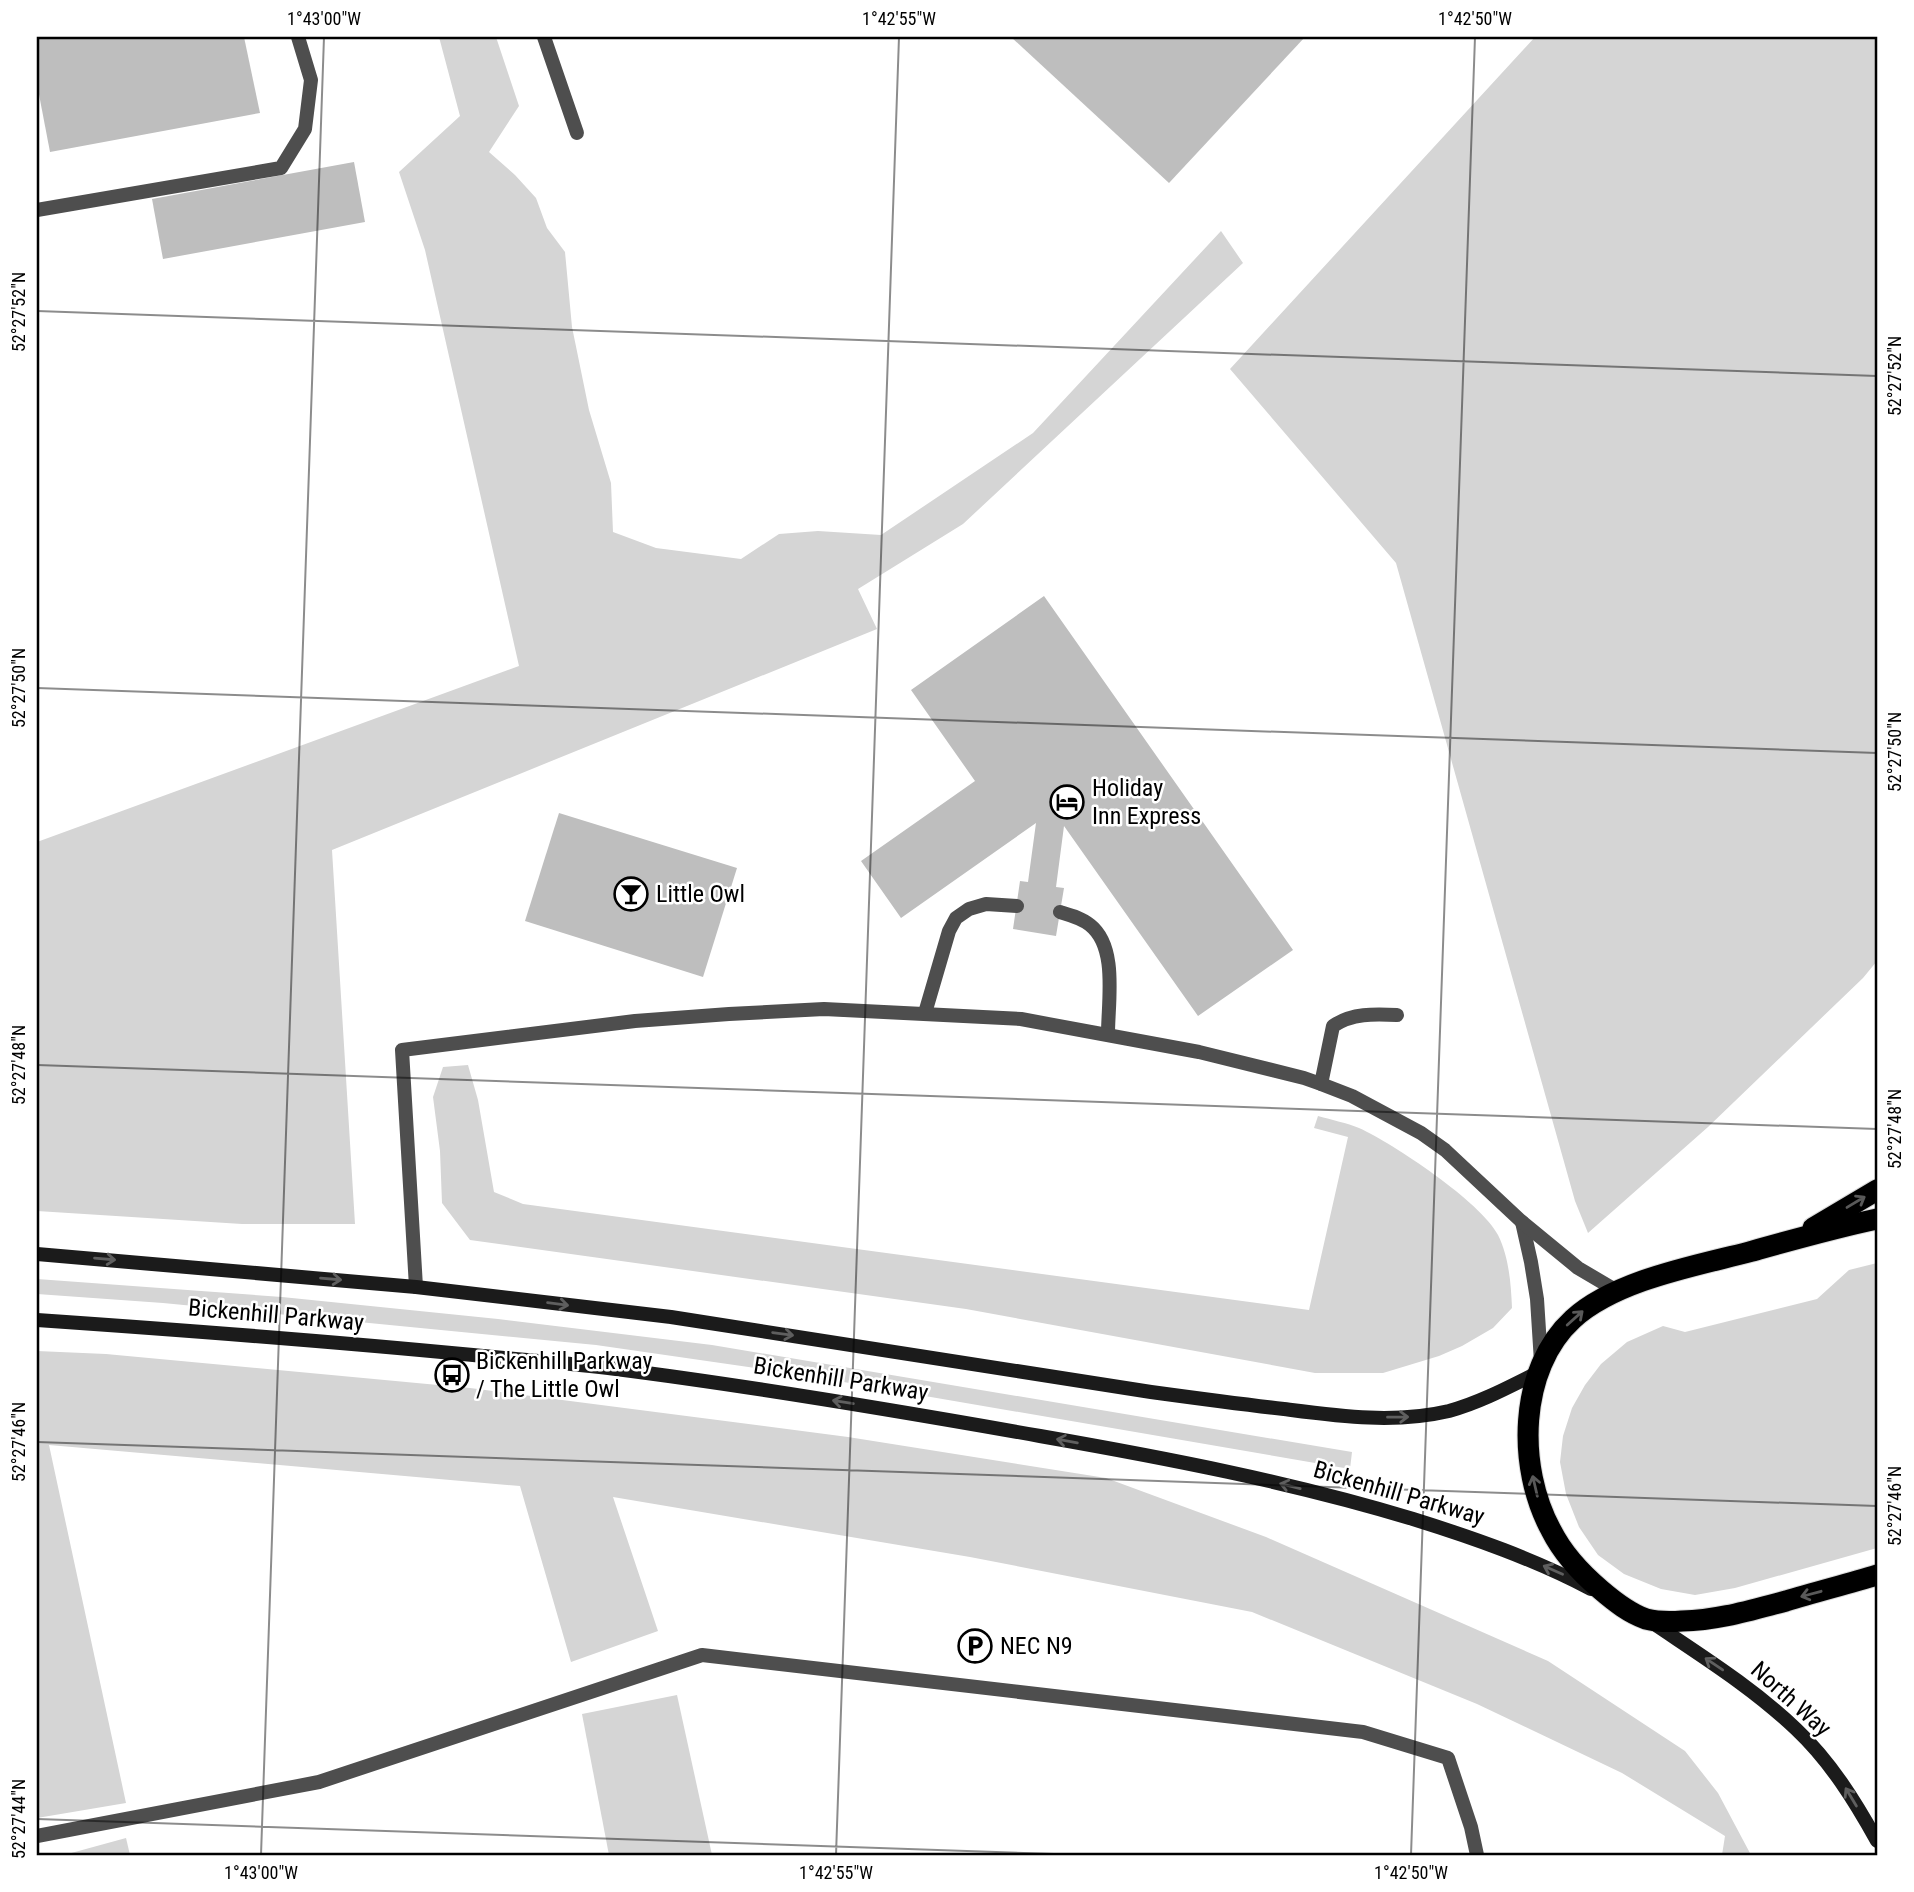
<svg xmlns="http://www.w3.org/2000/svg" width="1914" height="1892" viewBox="0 0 1914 1892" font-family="'Roboto Condensed',sans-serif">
<rect width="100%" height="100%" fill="#fff"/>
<!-- green -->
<g fill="#d5d5d5">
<path d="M 439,37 L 496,37 L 519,106 L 489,152 L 515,175 L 536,198 L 547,228 L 565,252 L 572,327 L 589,410 L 611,483 L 613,532 L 656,548 L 741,559 L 779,534 L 818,531 L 881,535 L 1033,433 L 1221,231 L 1243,263 L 963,524 L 858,589 L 877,629 L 332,850 L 355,1224 L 242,1224 L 37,1211 L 37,842 L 519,666 L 425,250 L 399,172 L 460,116 Z"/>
<path d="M 1535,37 L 1877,37 L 1877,961 L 1863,978 L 1708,1127 L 1588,1233 L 1575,1201 L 1396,563 L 1230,369 Z"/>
<path d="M 468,1065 L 478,1100 L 494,1192 L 523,1204 L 1309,1310 L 1348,1137 L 1314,1128 L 1318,1116 C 1332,1120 1347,1123 1359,1128 C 1394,1144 1481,1202 1498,1235 C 1509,1257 1511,1284 1512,1308 L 1493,1328 L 1462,1346 L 1439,1356 L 1383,1373 L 1315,1373 L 966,1309 L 470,1240 L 442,1203 L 440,1151 L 433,1097 L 443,1067 Z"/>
<path d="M 1877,1263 L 1877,1548 L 1735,1588 L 1695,1595 L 1661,1589 L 1624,1574 L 1598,1555 L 1579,1527 L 1566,1494 L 1560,1462 L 1563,1436 L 1572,1408 L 1585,1385 L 1601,1364 L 1627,1342 L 1663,1326 L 1685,1332 L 1817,1299 L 1849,1270 Z"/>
<path d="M 37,1279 L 282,1297 L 498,1319 L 712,1345 L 1352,1452 L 1350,1469 L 803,1375 L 596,1345 L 163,1303 L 37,1294 Z"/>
<path d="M 37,1351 L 106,1354 L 470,1388 L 848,1437 L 1106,1478 L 1266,1537 L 1548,1661 L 1685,1751 L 1718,1793 L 1751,1855 L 1722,1855 L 1725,1836 L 1622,1773 L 1477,1704 L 1252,1612 L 970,1557 L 613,1497 L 658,1631 L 571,1662 L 520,1486 L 49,1445 L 126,1803 L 37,1818 Z"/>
<path d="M 677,1695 L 712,1855 L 609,1855 L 582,1714 Z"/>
<path d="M 126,1838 L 130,1855 L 64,1855 Z"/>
</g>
<!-- building -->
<g fill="#bebebe">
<path d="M 37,37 L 244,37 L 260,113 L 50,152 L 37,84 Z"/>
<path d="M 1011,37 L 1305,37 L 1169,183 Z"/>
<path d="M 354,162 L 365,222 L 163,259 L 152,199 Z"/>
<path d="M 1044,596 L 1293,950 L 1198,1016 L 1064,826 L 1056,887 L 1064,888 L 1056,936 L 1013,929 L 1020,881 L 1028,882 L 1036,823 L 901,918 L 861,861 L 975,781 L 911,690 Z"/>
<path d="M 559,813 L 737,868 L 703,977 L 525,921 Z"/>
</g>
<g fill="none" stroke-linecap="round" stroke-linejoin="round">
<defs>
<g id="highway">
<path d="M 1877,1219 C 1834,1228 1792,1240 1749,1252 C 1695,1266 1616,1280 1573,1319 C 1518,1369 1517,1468 1551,1530 C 1563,1554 1582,1574 1601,1590 C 1615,1602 1629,1613 1646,1619 C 1658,1622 1670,1622 1682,1621 C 1719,1620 1751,1610 1786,1601 C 1816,1592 1847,1584 1877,1575"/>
<path d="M 1813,1228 L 1877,1190"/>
</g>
</defs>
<!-- highway casing -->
<use href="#highway" stroke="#dbdbdb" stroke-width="23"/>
<!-- lane -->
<g stroke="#4e4e4e" stroke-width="14">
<path d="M 544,37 L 577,133"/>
<path d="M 37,210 L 281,168 L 305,129 L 311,80 L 298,37"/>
<path d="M 1060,912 C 1070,915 1082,918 1090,925 C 1118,947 1108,1001 1108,1034"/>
<path d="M 925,1013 L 949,931 L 956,918 L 969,909 L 986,904 L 1017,906"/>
<path d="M 1321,1084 L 1333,1026 C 1352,1013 1374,1014 1397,1015"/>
<path d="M 1522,1222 L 1531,1262 L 1537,1299 L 1541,1362"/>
<path d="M 416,1287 L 402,1050 L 635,1021 L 729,1014 L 824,1009 L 1021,1019 L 1199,1052 L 1304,1078 L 1321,1084 L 1352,1096 L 1421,1133 L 1445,1150 L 1522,1222 L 1578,1268 L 1617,1291"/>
<path d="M 37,1836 L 319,1782 L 702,1655 L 1363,1732 L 1448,1758 L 1471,1827 L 1477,1855"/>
</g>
<!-- secondary -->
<g stroke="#1b1b1b" stroke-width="14">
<path d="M 37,1254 L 416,1287 L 671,1317 L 1151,1392 C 1195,1398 1239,1404 1284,1409 C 1338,1416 1394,1424 1449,1411 C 1479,1403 1509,1387 1537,1373"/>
<path d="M 37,1320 C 182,1330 328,1341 473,1355 C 521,1360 568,1363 616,1369 C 758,1387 899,1411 1040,1436 C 1166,1458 1291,1482 1413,1519 C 1474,1538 1534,1559 1591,1589"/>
<path d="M 1650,1621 C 1700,1655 1752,1687 1796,1729 C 1830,1761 1855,1801 1877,1841"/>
</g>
<!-- highway -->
<use href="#highway" stroke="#000" stroke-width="21"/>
</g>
<!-- one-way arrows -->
<defs><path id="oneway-shaft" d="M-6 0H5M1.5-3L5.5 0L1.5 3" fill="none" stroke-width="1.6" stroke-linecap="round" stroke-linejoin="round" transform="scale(1.75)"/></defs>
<g stroke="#595959">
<use href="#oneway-shaft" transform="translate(1856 1202) rotate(-31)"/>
<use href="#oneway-shaft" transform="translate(1575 1318) rotate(-42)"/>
<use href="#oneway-shaft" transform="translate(1535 1486) rotate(-103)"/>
<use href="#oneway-shaft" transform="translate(1811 1594) rotate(165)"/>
</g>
<g stroke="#5f5f5f">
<use href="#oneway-shaft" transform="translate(105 1259) rotate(5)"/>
<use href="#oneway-shaft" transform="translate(331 1279) rotate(5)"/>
<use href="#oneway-shaft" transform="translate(558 1304) rotate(7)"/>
<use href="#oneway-shaft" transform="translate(783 1334) rotate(8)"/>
<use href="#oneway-shaft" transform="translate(843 1402) rotate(-171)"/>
<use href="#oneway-shaft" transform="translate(1398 1417) rotate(-1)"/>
<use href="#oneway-shaft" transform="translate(1067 1441) rotate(-170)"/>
<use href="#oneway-shaft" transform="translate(1290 1486) rotate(-166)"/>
<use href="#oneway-shaft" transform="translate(1553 1570) rotate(-156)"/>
<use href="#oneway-shaft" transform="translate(1714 1664) rotate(-146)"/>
<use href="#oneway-shaft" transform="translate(1851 1797) rotate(-121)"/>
</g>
<!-- ticks -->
<path fill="none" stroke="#000" stroke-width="2" stroke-opacity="0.45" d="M 37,311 L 1877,376M 37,688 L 1877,753M 37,1065 L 1877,1129M 37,1442 L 1877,1506M 37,1819 L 1084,1855M 261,1855 L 324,37M 836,1855 L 899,37M 1411,1855 L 1475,37"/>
<!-- icons -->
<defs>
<symbol id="hotel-ring" viewBox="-11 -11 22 22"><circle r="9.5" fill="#fff" stroke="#000" stroke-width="1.5"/><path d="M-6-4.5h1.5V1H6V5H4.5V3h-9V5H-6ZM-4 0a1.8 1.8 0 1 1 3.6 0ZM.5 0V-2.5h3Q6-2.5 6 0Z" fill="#000"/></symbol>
<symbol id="bar-ring" viewBox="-11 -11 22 22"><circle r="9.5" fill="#fff" stroke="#000" stroke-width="1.5"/><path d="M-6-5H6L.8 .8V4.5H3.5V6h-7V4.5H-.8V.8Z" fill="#000"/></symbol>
<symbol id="bus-ring" viewBox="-11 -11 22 22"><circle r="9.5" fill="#fff" stroke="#000" stroke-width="1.5"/><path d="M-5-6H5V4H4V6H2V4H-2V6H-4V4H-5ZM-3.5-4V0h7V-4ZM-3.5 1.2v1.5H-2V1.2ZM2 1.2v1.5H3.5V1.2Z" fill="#000"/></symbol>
<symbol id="parking-ring" viewBox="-11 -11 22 22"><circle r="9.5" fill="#fff" stroke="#000" stroke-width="1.5"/><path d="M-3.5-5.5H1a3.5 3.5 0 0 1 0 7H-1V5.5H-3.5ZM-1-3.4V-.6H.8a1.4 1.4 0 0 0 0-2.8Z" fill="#000"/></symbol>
</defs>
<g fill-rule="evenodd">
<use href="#hotel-ring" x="1048" y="783" width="38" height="38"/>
<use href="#bar-ring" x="612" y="875" width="38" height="38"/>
<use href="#bus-ring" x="433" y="1356" width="38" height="38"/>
<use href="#parking-ring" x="956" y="1627" width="38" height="38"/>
</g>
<g text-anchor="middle" stroke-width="5" stroke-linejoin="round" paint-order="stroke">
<!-- poi labels -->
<g font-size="24" fill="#000" stroke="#fff" text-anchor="start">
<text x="1092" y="796">Holiday<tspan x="1092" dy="28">Inn Express</tspan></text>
<text x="656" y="902">Little Owl</text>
<text x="476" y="1369">Bickenhill Parkway<tspan x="476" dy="28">/ The Little Owl</tspan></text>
<text x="1000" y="1654">NEC N9</text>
</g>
<!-- street labels -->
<g font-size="24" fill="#000" stroke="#fff">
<text transform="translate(276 1315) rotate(5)" y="8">Bickenhill Parkway</text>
<text transform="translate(841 1379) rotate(9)" y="8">Bickenhill Parkway</text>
<text transform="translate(1399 1493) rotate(16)" y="8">Bickenhill Parkway</text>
<text transform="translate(1791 1699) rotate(42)" y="8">North Way</text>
</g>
</g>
<!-- border -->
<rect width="1914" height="1892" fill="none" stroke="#ffffff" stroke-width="77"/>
<rect x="38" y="38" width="1838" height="1816" fill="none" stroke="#000" stroke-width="2.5"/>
<g font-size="18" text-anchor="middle" fill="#000">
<text x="324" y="25">1°43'00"W</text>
<text x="899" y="25">1°42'55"W</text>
<text x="1475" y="25">1°42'50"W</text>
<text transform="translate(19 312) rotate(-90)" y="6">52°27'52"N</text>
<text transform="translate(1895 376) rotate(-90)" y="6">52°27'52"N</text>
<text transform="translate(19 688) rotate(-90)" y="6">52°27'50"N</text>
<text transform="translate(1895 752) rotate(-90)" y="6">52°27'50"N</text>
<text transform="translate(19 1065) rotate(-90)" y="6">52°27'48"N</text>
<text transform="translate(1895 1129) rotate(-90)" y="6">52°27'48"N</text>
<text transform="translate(19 1442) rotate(-90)" y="6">52°27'46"N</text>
<text transform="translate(1895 1506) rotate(-90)" y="6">52°27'46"N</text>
<text transform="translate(19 1819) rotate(-90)" y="6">52°27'44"N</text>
<text x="261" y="1879">1°43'00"W</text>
<text x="836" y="1879">1°42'55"W</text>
<text x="1411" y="1879">1°42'50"W</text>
</g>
</svg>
